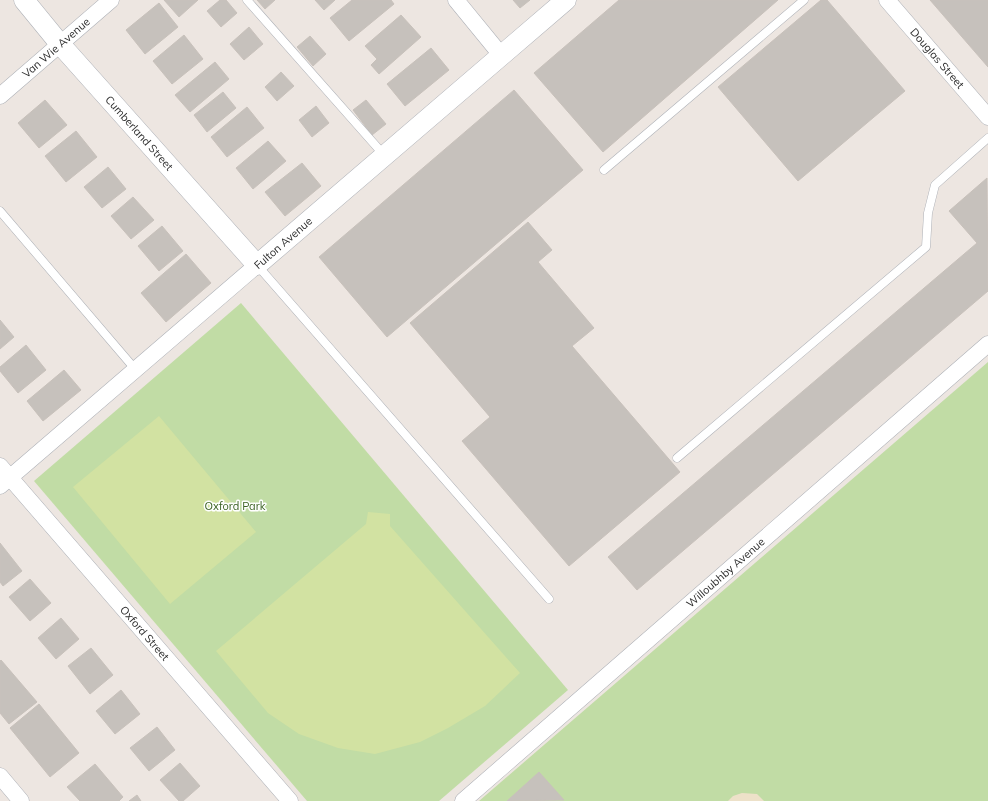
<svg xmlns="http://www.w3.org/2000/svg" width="988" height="801" viewBox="0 0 988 801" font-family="Mulish,sans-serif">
<rect width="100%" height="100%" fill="#ede6e1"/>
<!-- green -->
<g fill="#c1dca5">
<path d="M 241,303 L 568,690 L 439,801 L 307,801 L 34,481 Z"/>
<path d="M 988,362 L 988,801 L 479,801 Z"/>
</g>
<!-- sand -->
<path fill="#ede1c9" d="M 742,793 L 757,794 L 764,801 L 728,801 L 733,796 Z"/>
<!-- pitch -->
<g fill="#d2e2a2">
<path d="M 159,416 L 256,532 L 170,604 L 73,487 Z"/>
<path d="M 368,512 L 390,514 L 390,526 L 520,673 L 485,706 L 448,728 L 420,742 L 375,754 L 338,748 L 299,734 L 268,713 L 216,651 L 366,524 Z"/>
</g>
<!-- building -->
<g fill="#c6c1bc" stroke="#c8c1bb">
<path d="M 164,0 L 198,0 L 179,17 Z"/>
<path d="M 220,0 L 226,0 L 237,13 L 221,27 L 207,11 Z"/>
<path d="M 257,0 L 275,0 L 265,9 Z"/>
<path d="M 315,0 L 335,0 L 324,10 Z"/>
<path d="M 352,0 L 391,0 L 394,4 L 349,41 L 330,18 Z"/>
<path d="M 513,0 L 530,0 L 520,8 Z"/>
<path d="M 619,0 L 778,0 L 603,152 L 534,73 Z"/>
<path d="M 821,0 L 827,0 L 905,91 L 798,181 L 718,87 Z"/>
<path d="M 930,0 L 988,0 L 988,67 Z"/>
<path d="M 159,3 L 178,27 L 145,54 L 126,30 Z"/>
<path d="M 401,15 L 421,37 L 379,74 L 371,65 L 377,59 L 365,46 Z"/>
<path d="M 249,27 L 263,44 L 244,60 L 230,44 Z"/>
<path d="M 184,35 L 203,59 L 172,84 L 153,61 Z"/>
<path d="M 310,36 L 326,54 L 313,66 L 297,47 Z"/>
<path d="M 431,48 L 449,70 L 405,106 L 387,84 Z"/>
<path d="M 215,62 L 229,79 L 190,112 L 175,95 Z"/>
<path d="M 281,72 L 294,86 L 277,101 L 265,87 Z"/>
<path d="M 514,90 L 583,170 L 387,337 L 319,257 Z"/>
<path d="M 223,92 L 236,108 L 207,132 L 194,115 Z"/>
<path d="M 45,100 L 67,125 L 39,148 L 18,123 Z"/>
<path d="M 366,100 L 386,124 L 372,135 L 353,110 Z"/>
<path d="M 316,106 L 329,123 L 312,137 L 299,120 Z"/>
<path d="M 247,107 L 264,128 L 227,157 L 211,137 Z"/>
<path d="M 76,131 L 97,157 L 66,182 L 45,156 Z"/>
<path d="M 268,141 L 286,161 L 253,189 L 236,168 Z"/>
<path d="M 302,163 L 321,186 L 285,216 L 265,192 Z"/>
<path d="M 108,167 L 126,189 L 102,208 L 84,187 Z"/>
<path d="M 987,178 L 988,291 L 637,590 L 608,557 L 977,243 L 949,211 Z"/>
<path d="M 133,197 L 154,220 L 131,239 L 111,216 Z"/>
<path d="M 528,222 L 552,250 L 538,262 L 594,328 L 572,346 L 680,472 L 569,566 L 462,441 L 490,417 L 410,323 Z"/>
<path d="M 162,226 L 183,251 L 159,271 L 138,246 Z"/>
<path d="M 186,254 L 211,283 L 166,322 L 141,293 Z"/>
<path d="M 0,320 L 14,337 L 0,349 Z"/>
<path d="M 26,345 L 46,370 L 18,393 L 0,371 L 0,367 Z"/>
<path d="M 64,370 L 81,390 L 43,421 L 27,401 Z"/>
<path d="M 0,543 L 22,571 L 3,586 L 0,582 Z"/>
<path d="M 30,579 L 51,603 L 30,621 L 9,597 Z"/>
<path d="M 61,618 L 79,639 L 56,659 L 38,638 Z"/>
<path d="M 91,648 L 113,675 L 90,694 L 68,666 Z"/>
<path d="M 1,660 L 37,702 L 9,724 L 0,713 L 0,661 Z"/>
<path d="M 121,690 L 140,714 L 115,734 L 96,711 Z"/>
<path d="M 39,704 L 79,753 L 50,777 L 10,728 Z"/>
<path d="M 157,727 L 175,750 L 149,771 L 130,748 Z"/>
<path d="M 180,763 L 200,786 L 183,801 L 179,801 L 160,780 Z"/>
<path d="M 95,764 L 123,797 L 119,801 L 80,801 L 67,787 Z"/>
<path d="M 539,772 L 564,800 L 507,801 Z"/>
<path d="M 137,795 L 141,801 L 129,801 Z"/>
</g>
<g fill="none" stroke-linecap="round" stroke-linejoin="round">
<defs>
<g id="service">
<path d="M 247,0 L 384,155"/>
<path d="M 604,170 L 804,0"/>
<path d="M 0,211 L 135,369"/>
<path d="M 257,265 L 549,599"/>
<path d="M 677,458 L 926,247 L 928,213 L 935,185 L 988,138"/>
</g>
<g id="minor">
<path d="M 456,0 L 501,55"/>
<path id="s1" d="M 887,0 L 988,117"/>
<path id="s2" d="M 0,96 L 111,0"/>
<path id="s3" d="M 0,466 L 290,801"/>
<path d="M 0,486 L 257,265"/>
<path d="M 0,776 L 21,801"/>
<path id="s4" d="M 463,801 L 988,344"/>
</g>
<g id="tertiary">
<path id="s5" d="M 24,0 L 60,44 L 257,265 L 566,0"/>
</g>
</defs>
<!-- service casing -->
<use href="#service" stroke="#aeb1b7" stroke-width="9"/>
<!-- minor casing -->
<use href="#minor" stroke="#aeb1b7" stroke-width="17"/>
<!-- tertiary casing -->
<use href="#tertiary" stroke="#aeb1b7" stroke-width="21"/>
<!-- service -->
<use href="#service" stroke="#fff" stroke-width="8"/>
<!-- minor -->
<use href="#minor" stroke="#fff" stroke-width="16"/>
<!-- tertiary -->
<use href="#tertiary" stroke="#fff" stroke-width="20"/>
</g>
<g text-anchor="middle" stroke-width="3" stroke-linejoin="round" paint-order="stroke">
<!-- street labels -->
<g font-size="11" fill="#2d2d2d" stroke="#fff">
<text dy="4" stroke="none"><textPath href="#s2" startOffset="74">Van Wie Avenue</textPath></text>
<text dy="4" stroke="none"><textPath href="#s1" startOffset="77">Douglas Street</textPath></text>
<text dy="4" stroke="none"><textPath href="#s5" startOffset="176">Cumberland Street</textPath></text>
<text transform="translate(283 243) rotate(-41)" y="4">Fulton Avenue</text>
<text dy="4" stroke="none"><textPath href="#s4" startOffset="348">Willoubhby Avenue</textPath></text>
<text dy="4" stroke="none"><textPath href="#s3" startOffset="221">Oxford Street</textPath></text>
</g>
<!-- park labels -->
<g font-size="11" fill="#3c6324" stroke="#fff">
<text x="235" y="510">Oxford Park</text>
</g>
</g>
</svg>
